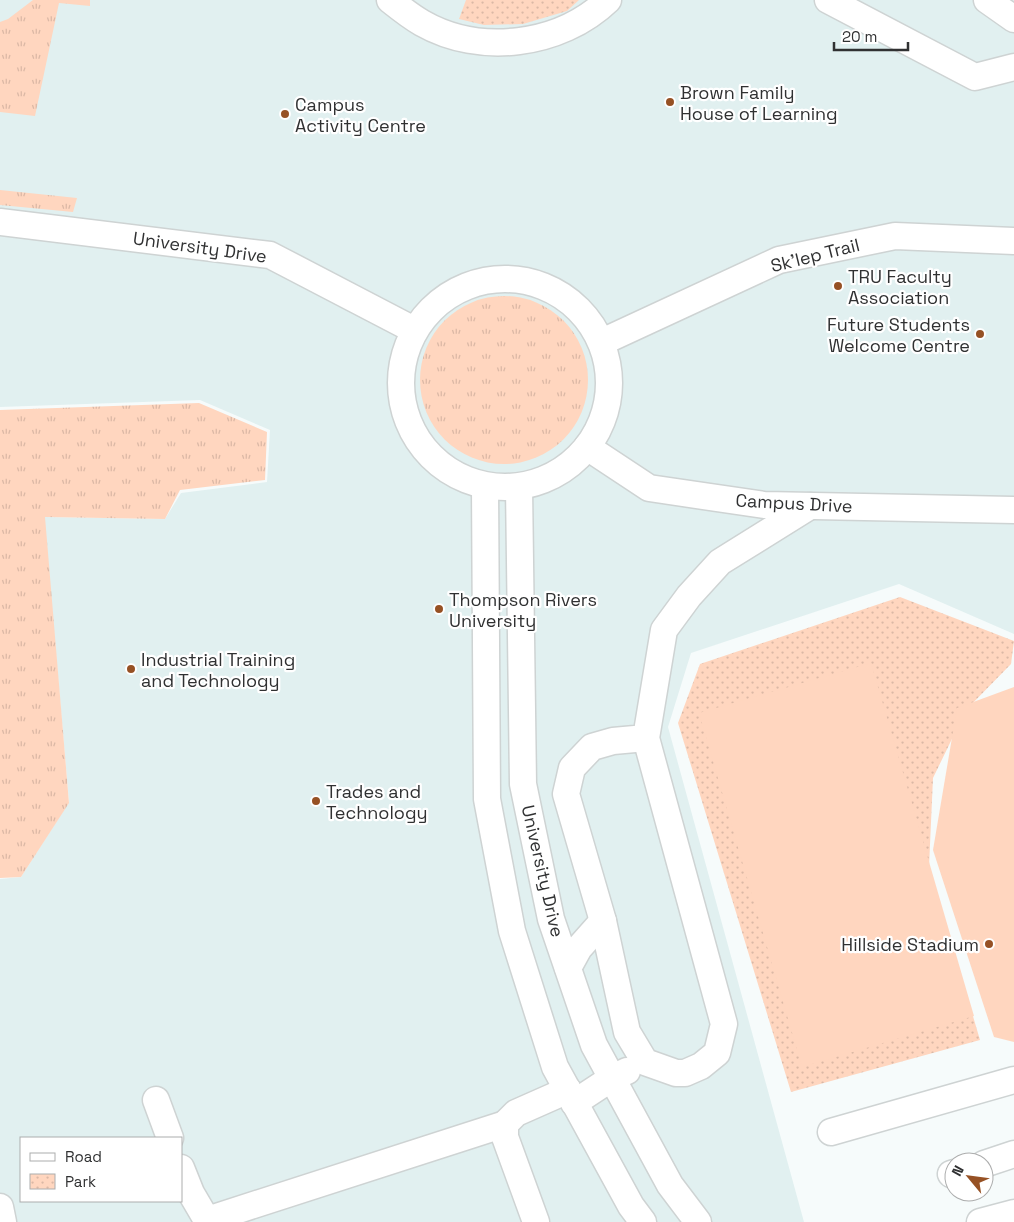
<svg xmlns="http://www.w3.org/2000/svg" width="1014" height="1222" font-family="'Space Grotesk',sans-serif">
	<defs>
		<pattern id="grass-tufts" width="24" height="20" patternUnits="userSpaceOnUse" patternTransform="scale(1.25)"><rect width="24" height="20" fill="#ffd6bf"/><path d="M3 7l-1-3M5 7V3M7 7l1-3M15 17l-1-3M17 17v-4M19 17l1-3" fill="none" stroke="#dbb8a5"/></pattern>
		<pattern id="park-dots" width="8" height="8" patternUnits="userSpaceOnUse" patternTransform="scale(1.25)"><rect width="8" height="8" fill="#ffd6bf"/><path d="M2 2h.1M6 6h.1" fill="none" stroke="#dbb8a5" stroke-width="1.8" stroke-linecap="round"/></pattern>
	</defs>
	<rect width="100%" height="100%" fill="#f6fbfb"/>
	<path fill="#e1f0f0" fill-rule="evenodd" d="M0,0H1014V634L899,584L691,653L668,727L804,1222H0V879L21,877L69,802L44,517L165,519L181,493L267,482L270,430L200,400L0,407ZM21,1138H181V1201H21Z"/>
	<g fill="url(#grass-tufts)">
		<path d="M33,0H90V6L59,3L35,116L0,112V22L8,19Z"/>
		<path d="M0,190L77,198L73,212L0,205Z"/>
		<circle cx="504" cy="380" r="84"/>
		<path d="M199,403L267,432L265,480L180,490L165,519L45,517L69,803L21,877L0,878V410Z"/>
	</g>
	<g fill="url(#park-dots)">
		<path d="M466,0H579L567,11L523,24L484,25L459,19Z"/>
		<path d="M900,597L1014,641L1011,664L966,710L933,778L929,867L980,1040L791,1092L678,723L700,664Z"/>
	</g>
	<g fill="#ffd6bf">
		<path d="M871,663L974,1016L802,1067L699,713Z"/>
		<path d="M1014,687V1042L994,1037L933,850L957,708Z"/>
	</g>
	<g fill="none" stroke-linecap="round" stroke-linejoin="round">
		<defs>
			<g id="minor">
				<path d="M390,0C400,8 410,16 422,23C480,56 560,46 608,0"/>
				<path d="M828,0L975,77L1014,67"/>
				<path d="M987,0L1014,19"/>
				<path d="M0,222L270,255L414,330"/>
				<circle cx="505" cy="383" r="104"/>
				<path d="M602,342L779,260L895,236L1014,241"/>
				<path d="M587,447L649,488L764,505L1014,510"/>
				<path d="M485,486L487,799L512,931L555,1067L631,1206L643,1222"/>
				<path d="M519,487L523,784L551,919L594,1045L670,1185L698,1222"/>
				<path d="M646,738L613,741L592,747L572,768L566,794L603,921L627,1032L645,1062L676,1073H685L701,1066L717,1053L724,1024L646,738L664,630L689,596L720,562L810,506"/>
				<path d="M568,968L579,948L603,921"/>
				<path d="M156,1100L170,1138"/>
				<path d="M574,1103L612,1078L627,1071"/>
				<path d="M831,1132L1014,1080"/>
				<path d="M984,1164L1014,1154"/>
				<path d="M181,1168L191,1193L208,1222"/>
				<path d="M951,1174L954,1173"/>
				<path d="M0,1207L3,1222"/>
				<path d="M207,1220L505,1124"/>
				<path d="M536,1222L505,1137V1124L516,1113L568,1090"/>
				<path d="M980,1222L1014,1213"/>
			</g>
		</defs>
		<use href="#minor" stroke="#ced3d3" stroke-width="29"/>
		<use href="#minor" stroke="#fff" stroke-width="26"/>
	</g>
	<g fill="#965124" stroke="#fff" stroke-width="2">
		<circle cx="670" cy="102" r="5"/>
		<circle cx="285" cy="114" r="5"/>
		<circle cx="838" cy="286" r="5"/>
		<circle cx="980" cy="334" r="5"/>
		<circle cx="439" cy="609" r="5"/>
		<circle cx="131" cy="669" r="5"/>
		<circle cx="316" cy="801" r="5"/>
		<circle cx="989" cy="944" r="5"/>
	</g>
	<g text-anchor="middle" dominant-baseline="central" stroke-width="4.5" stroke-linejoin="round" paint-order="stroke">
		<g font-size="18" fill="#303132" stroke="#fff" text-anchor="start">
			<text x="680" y="92">Brown Family<tspan x="680" dy="21">House of Learning</tspan></text>
			<text x="295" y="104">Campus<tspan x="295" dy="21">Activity Centre</tspan></text>
			<text x="848" y="276">TRU Faculty<tspan x="848" dy="21">Association</tspan></text>
			<text x="970" y="324" text-anchor="end">Future Students<tspan x="970" dy="21">Welcome Centre</tspan></text>
			<text x="449" y="599">Thompson Rivers<tspan x="449" dy="21">University</tspan></text>
			<text x="141" y="659">Industrial Training<tspan x="141" dy="21">and Technology</tspan></text>
			<text x="326" y="791">Trades and<tspan x="326" dy="21">Technology</tspan></text>
			<text x="979" y="944" text-anchor="end">Hillside Stadium</text>
		</g>
		<g font-size="18" fill="#303132" stroke="#fff">
			<text transform="translate(200 247) rotate(8)">University Drive</text>
			<text transform="translate(815 255) rotate(-14)">Sk'lep Trail</text>
			<text transform="translate(794 503) rotate(3)">Campus Drive</text>
			<text transform="translate(543 871) rotate(77)">University Drive</text>
		</g>
	</g>
	<rect x="20" y="1137" width="162" height="65" fill="#ffffff" stroke="#acadad"/>
	<rect x="30" y="1153" width="25" height="8" fill="#ffffff" stroke="#acadad"/>
	<text x="65" y="1162" font-size="15" fill="#303132">Road</text>
	<rect x="30" y="1174" width="25" height="15" fill="url(#park-dots)" stroke="#acadad"/>
	<text x="65" y="1187" font-size="15" fill="#303132">Park</text>
	<g transform="translate(969 1177) rotate(299)"><circle r="24" fill="#ffffff" stroke="#acadad"/>
	<path d="M0-4L9 19L0 12L-9 19Z" fill="#965124"/>
	<text y="-8" font-size="14" font-weight="bold" text-anchor="middle" fill="#303132">N</text>
	</g>
	<path d="M834 42v8h74v-8" fill="none" stroke="#303132" stroke-width="2.5"/>
	<text x="842" y="42" font-size="15" fill="#303132" stroke="#ffffff" stroke-width="4" paint-order="stroke">20 m</text>
</svg>
